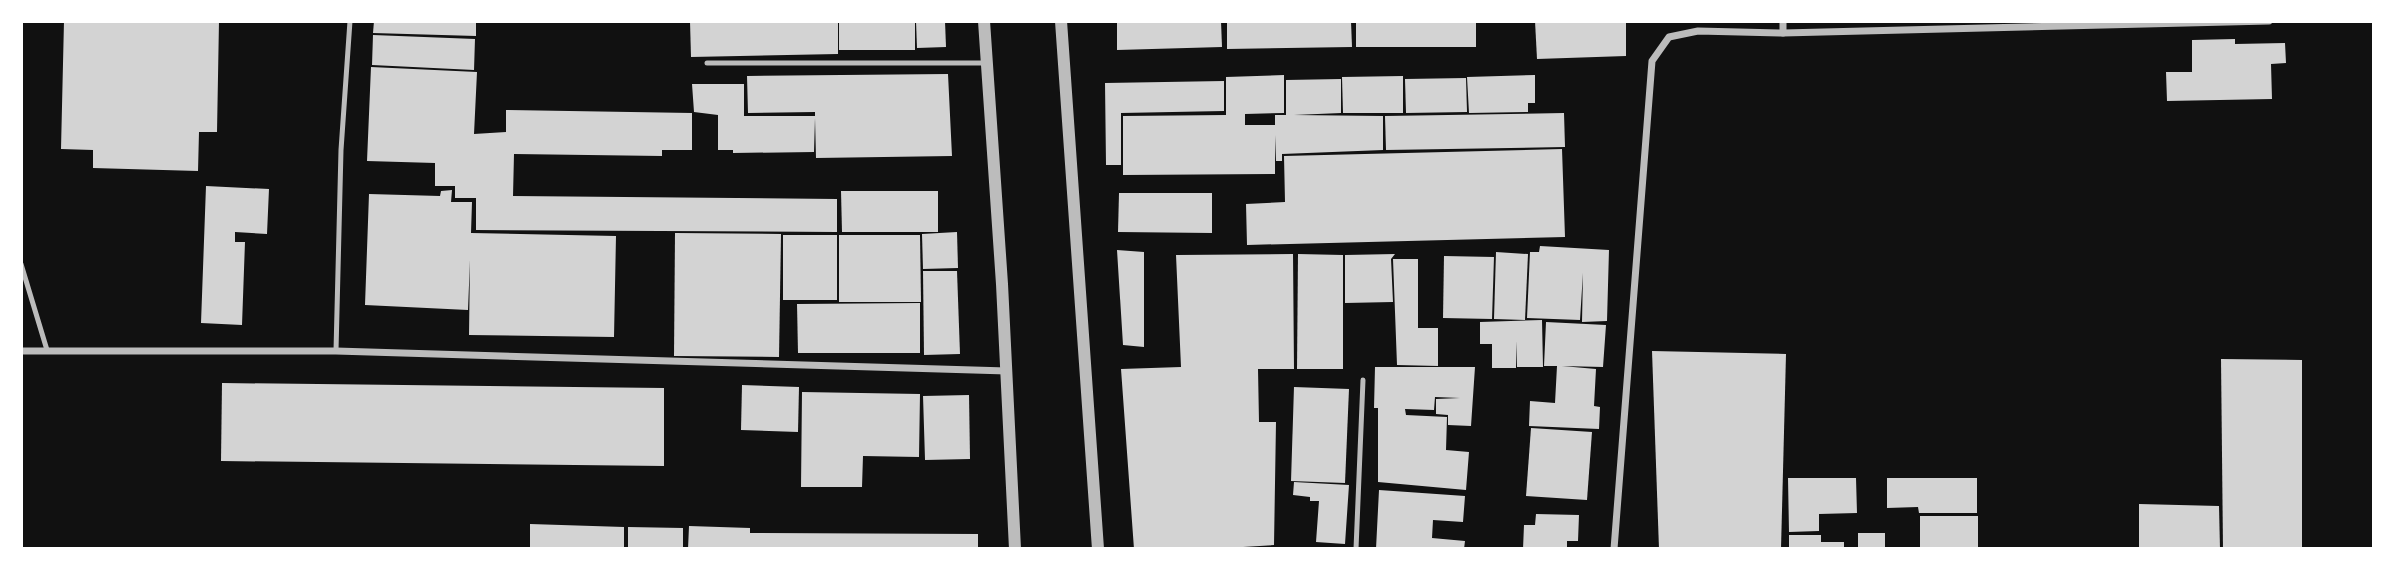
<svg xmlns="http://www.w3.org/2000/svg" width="2395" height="570" font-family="Poppins,sans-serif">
	<rect width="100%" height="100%" fill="#111"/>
	<g fill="#d3d3d3">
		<path d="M64,21H219L217,132H199L198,171L93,168V150L61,149Z"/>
		<path d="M374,21H476V36L373,33Z"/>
		<path d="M690,21H838V54L691,57Z"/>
		<rect x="839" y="21" width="76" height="29"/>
		<path d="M916,21H945L946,47L917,48Z"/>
		<path d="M1117,21H1221L1222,47L1117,50Z"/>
		<path d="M1227,21H1351L1352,47L1227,49Z"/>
		<rect x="1356" y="21" width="120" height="26"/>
		<path d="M1535,21H1626V56L1537,59Z"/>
		<path d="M373,35L475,39L474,70L372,65Z"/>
		<path d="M2235,39V44L2285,43L2286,63L2271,64L2272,99L2167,101L2166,72H2192V40Z"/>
		<path d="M371,67L477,72L474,134L506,132V110L692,113V150H662V156L514,154L513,196L837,199V232L476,230V198H455V186H435V163L367,161Z"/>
		<path d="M948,74L952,156L816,158L815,118L814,152L733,153V150H718V115L694,112L692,84H744V116H815V112L748,113L747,76Z"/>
		<path d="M1284,75V113L1245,114V125H1275V115H1286V80L1341,79V113L1294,115L1383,116V150L1282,154V161H1276L1275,135V174L1123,175V116L1226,115V77Z"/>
		<path d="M1535,75V103H1528V112L1469,113L1467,77Z"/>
		<path d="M1403,76V113H1343L1342,77Z"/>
		<path d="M1466,78L1467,112L1406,113L1405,79Z"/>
		<path d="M1224,81V111L1121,113V165H1106L1105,83Z"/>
		<path d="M1564,113L1565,147L1386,150L1385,116Z"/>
		<path d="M1562,149L1565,237L1247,245L1246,204L1285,202L1284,156Z"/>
		<path d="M206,186L269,189L267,234L235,232V242H245L242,325L201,323Z"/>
		<path d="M452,190L451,202H472L471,233L616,236L614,337L469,335L470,260L468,310L365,305L369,194L440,196L441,191Z"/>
		<path d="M841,191H938V232H842Z"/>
		<path d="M1119,193H1212V233L1118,232Z"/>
		<path d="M957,232L958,268L923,269L922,234Z"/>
		<path d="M675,233L781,234L779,357L674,356Z"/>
		<rect x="783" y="235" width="54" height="65"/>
		<path d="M839,235H920L921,302H839Z"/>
		<path d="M1540,246L1609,250L1607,321L1582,322L1583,273L1580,320L1527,318L1530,252H1539Z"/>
		<path d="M1117,250L1144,252V347L1123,345Z"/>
		<path d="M1496,252L1528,254L1525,320L1494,319Z"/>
		<path d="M1293,254L1294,369H1258L1259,422H1276L1274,545L1210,549H1134L1121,369L1181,367L1176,255Z"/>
		<path d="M1298,254L1343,255V369H1297Z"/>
		<path d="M1395,254L1391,259L1393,302L1345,303V255Z"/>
		<path d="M1444,256L1494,257L1492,319L1443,318Z"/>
		<path d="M1393,259H1418V328H1438V366L1397,365Z"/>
		<path d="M923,271H957L960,354L924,355Z"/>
		<path d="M920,303V353H798L797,304Z"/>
		<path d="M1542,320L1543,367H1517L1516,341V368H1492V344H1480V322Z"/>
		<path d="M1546,322L1606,325L1603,367L1562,366L1596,369L1594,406L1600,407L1599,429L1529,426L1530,401L1555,403L1557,366H1544Z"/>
		<path d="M1652,351L1786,354L1781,549H1659Z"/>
		<path d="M2221,359L2302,360V549H2223Z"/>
		<path d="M1375,367H1475L1471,426L1448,425V415L1436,414V399L1460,398L1435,397L1434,410L1405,409L1406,415L1447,417L1446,450L1469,452L1466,490L1378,482V408H1374Z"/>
		<path d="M222,383L664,388V466L221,461Z"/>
		<path d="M742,385L799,387L798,432L741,430Z"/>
		<path d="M1294,387L1349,389L1345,483L1291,481Z"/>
		<path d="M802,392L920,394L919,457L863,456L862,487H801Z"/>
		<path d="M969,395L970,459L925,460L923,396Z"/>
		<path d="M1531,428L1592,432L1587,500L1526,496Z"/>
		<path d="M1788,478H1856L1857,513L1819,514V531L1789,532Z"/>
		<path d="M1887,478H1977V513H1919L1918,507L1887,508Z"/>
		<path d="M1294,482L1349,485L1345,544L1316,542L1319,501H1310V497L1293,495Z"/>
		<path d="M1379,490L1465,496L1463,522L1433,520L1432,538L1465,541L1464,549H1376Z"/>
		<path d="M2139,504L2219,506L2220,549H2139Z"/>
		<path d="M1536,514L1579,515L1578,541H1567V549H1523L1524,525H1535Z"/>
		<rect x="1920" y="516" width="58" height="33"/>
		<path d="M530,524L624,527V549H530Z"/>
		<path d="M689,526L750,528V533L978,534V549H688Z"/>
		<path d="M628,527L683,528V549H628Z"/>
		<rect x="1858" y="533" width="27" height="16"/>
		<path d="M1789,535H1821V542H1844V549H1789Z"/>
	</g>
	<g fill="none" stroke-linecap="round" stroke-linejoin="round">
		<g stroke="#bcbcbc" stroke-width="5">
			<path d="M707,63H987"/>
			<path d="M21,264L47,350"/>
			<path d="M336,351L341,150L350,21"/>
			<path d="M1356,549L1363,380"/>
		</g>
		<g stroke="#bcbcbc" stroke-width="7">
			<path d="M1783,21V33"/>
			<path d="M21,351H336L1007,371"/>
			<path d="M1614,549L1652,61L1669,37L1698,31L1783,33L2269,21"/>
		</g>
		<g stroke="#bcbcbc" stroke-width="12">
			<path d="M984,21L1002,284L1015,549"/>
			<path d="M1061,21L1098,549"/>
		</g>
	</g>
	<rect width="2395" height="570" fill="none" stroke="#ffffff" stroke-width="46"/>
</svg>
